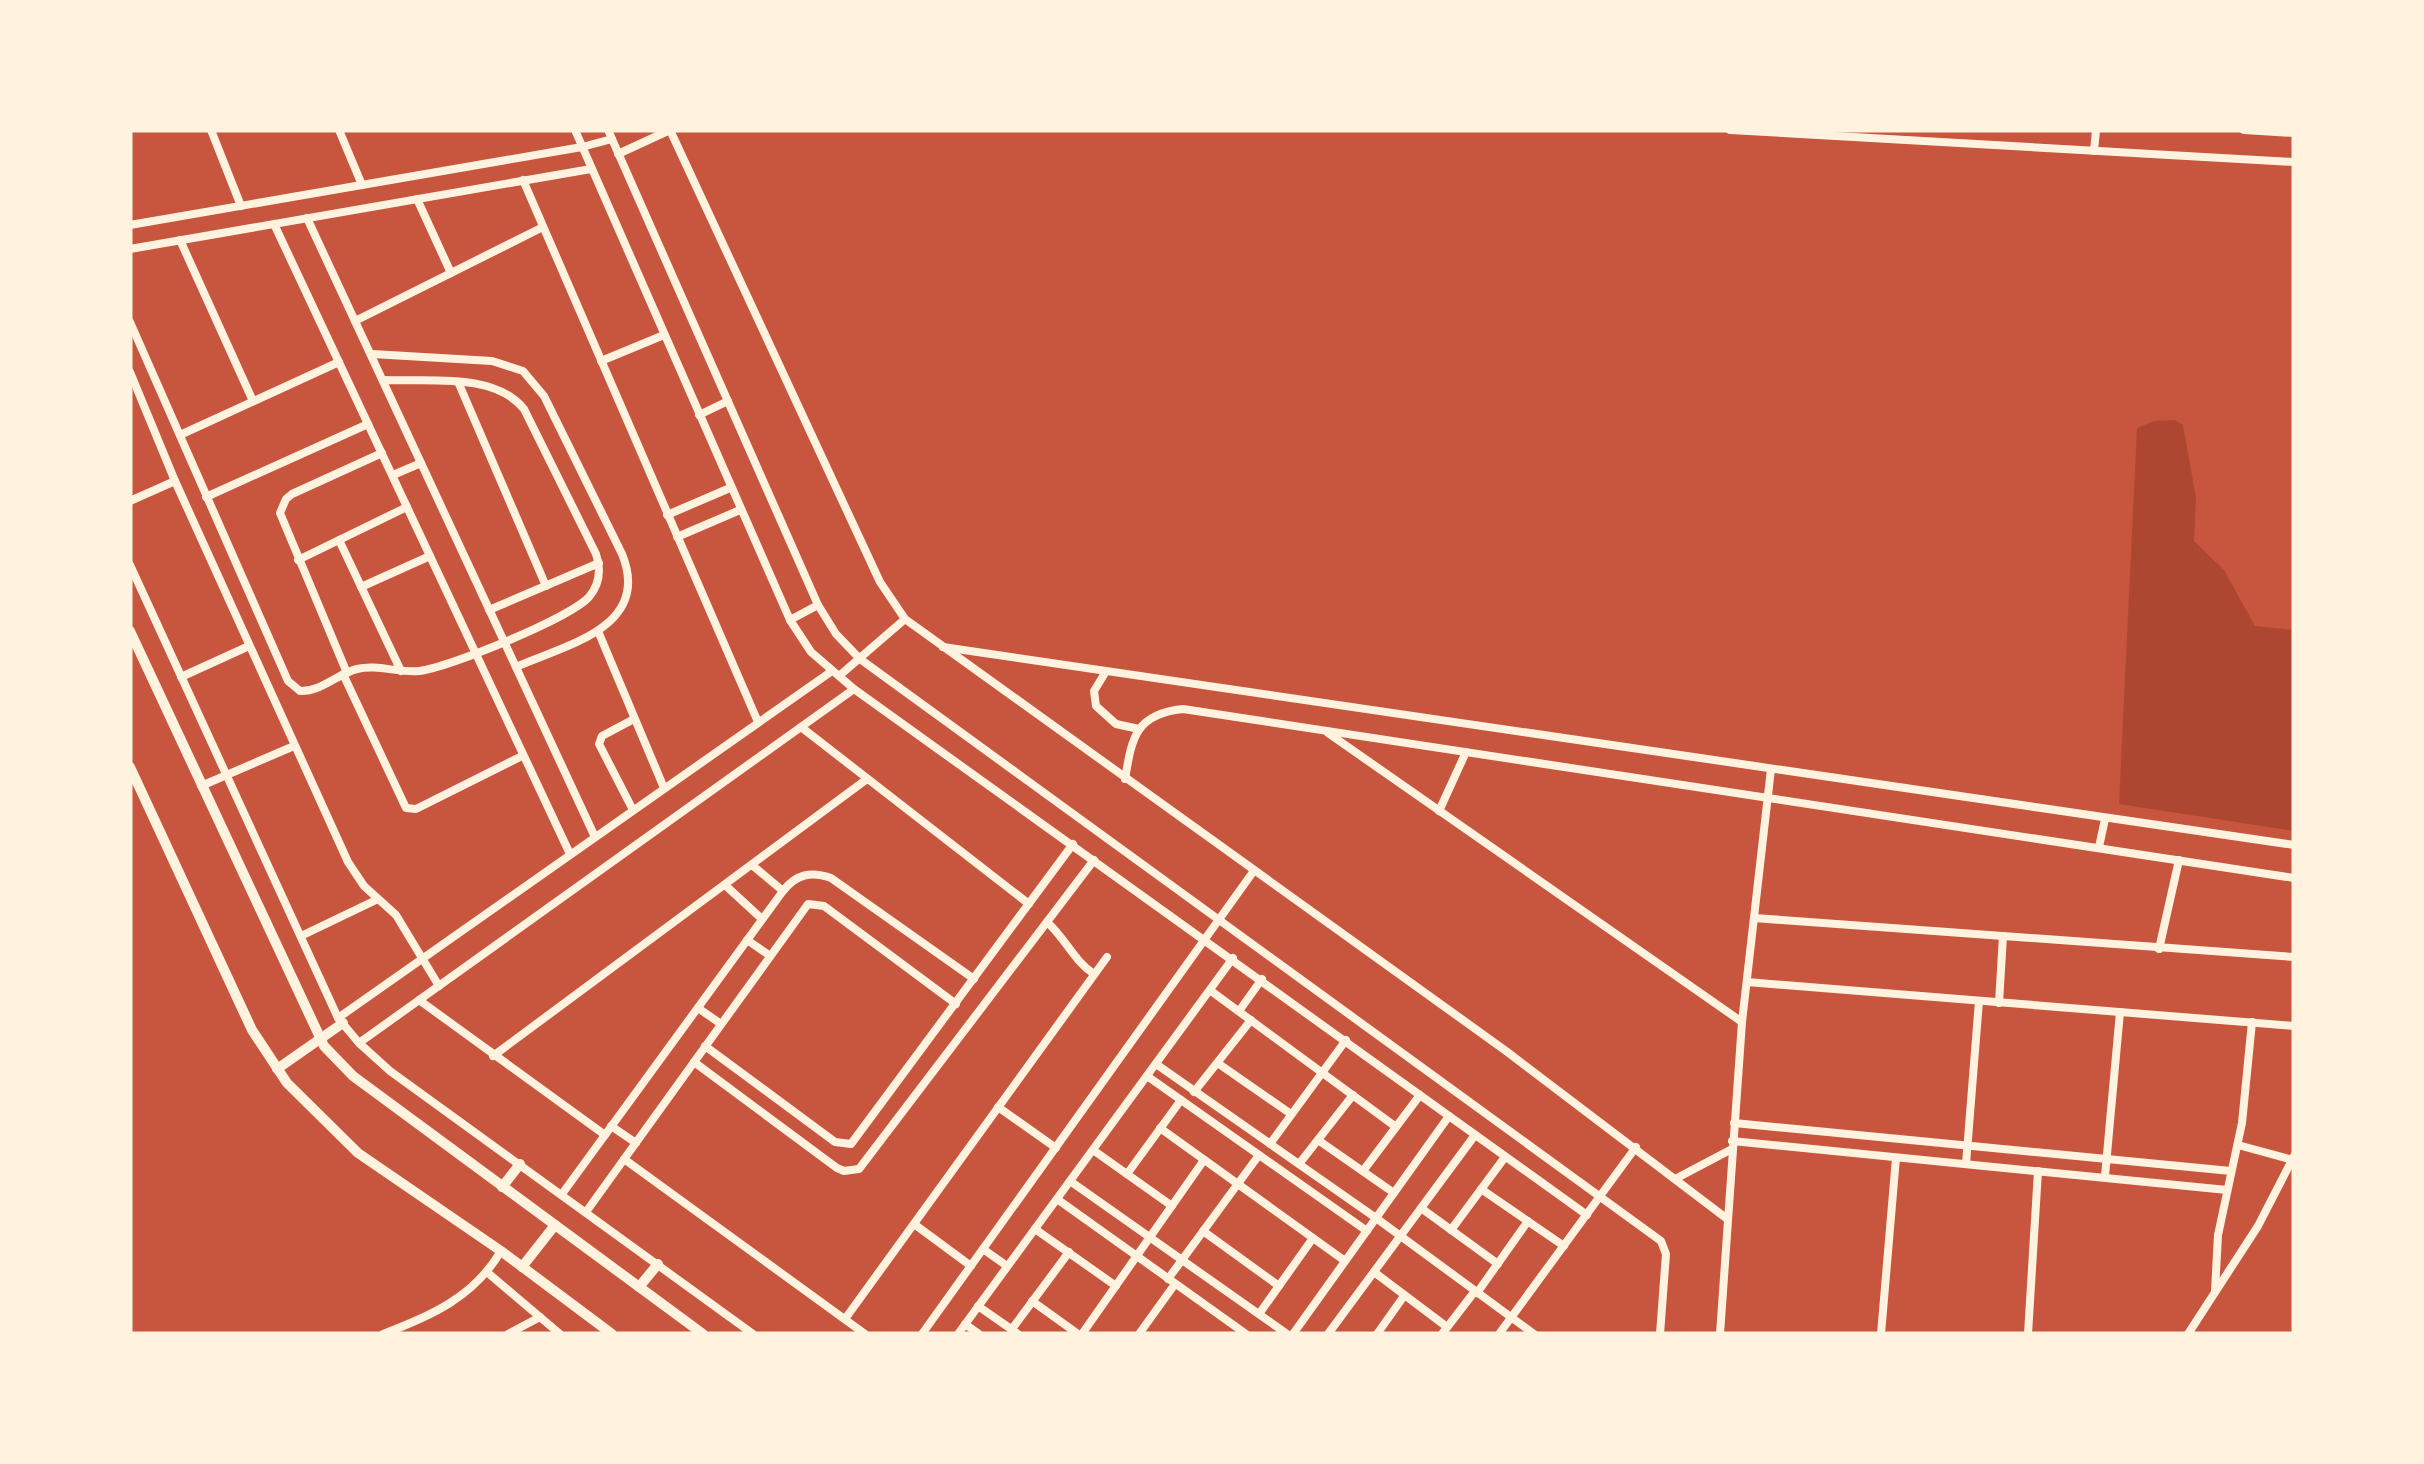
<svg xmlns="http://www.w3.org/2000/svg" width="2424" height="1464" font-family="Overpass,sans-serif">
	<rect width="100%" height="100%" fill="#c8553d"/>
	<path fill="#ae4732" d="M2175,420L2183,425L2196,498L2194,541L2224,570L2255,626L2294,630V831L2119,804L2137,428L2154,421Z"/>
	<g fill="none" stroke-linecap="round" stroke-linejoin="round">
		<g stroke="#fff3e0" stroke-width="8">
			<path d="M211,130L241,206"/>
			<path d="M339,130L362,185"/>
			<path d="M575,130L790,620L811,652L854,689L1587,1215"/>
			<path d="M608,130L818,605L836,634L860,659L1661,1241L1666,1254L1660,1334"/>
			<path d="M670,130L880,582L905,619L1506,1051L1726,1218"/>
			<path d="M1730,130L2294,162"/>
			<path d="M2244,130L2294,133"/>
			<path d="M2094,151L2096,130"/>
			<path d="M618,154L670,130"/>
			<path d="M523,180L758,722"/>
			<path d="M417,199L451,273"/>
			<path d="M307,218L595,837"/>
			<path d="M274,224L570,854"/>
			<path d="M130,225L582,147L612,139"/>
			<path d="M180,240L253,401"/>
			<path d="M130,249L591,169"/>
			<path d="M355,321L543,227"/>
			<path d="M130,322L288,681L300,691C321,692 337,674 357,669C377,664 398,673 419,671C448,668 570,618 589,597C600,584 601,569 596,554L524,409C494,372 428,382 384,380"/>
			<path d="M372,354L492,361L523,371L544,396L622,554C652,627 566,645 516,667"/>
			<path d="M601,361L664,335"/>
			<path d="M130,372L175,481L348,862L364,886L396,915L439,986"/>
			<path d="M459,384L546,586"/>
			<path d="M699,415L728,401"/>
			<path d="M180,435L339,362"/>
			<path d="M393,475L421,463"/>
			<path d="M206,497L368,424"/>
			<path d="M130,501L175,481"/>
			<path d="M667,515L730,488"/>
			<path d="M677,537L740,510"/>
			<path d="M339,540L401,671"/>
			<path d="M298,560L407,507"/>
			<path d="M130,565L338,1018L359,1043L390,1071L753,1334"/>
			<path d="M361,587L430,556"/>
			<path d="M489,610L599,563"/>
			<path d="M790,620L818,605"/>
			<path d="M598,631L664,788"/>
			<path d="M943,647L2294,845"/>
			<path d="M347,673L280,513L286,499L292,494L382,453"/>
			<path d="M1105,673L1094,691L1096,706L1116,724L1139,729"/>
			<path d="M343,674L406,808L416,809L522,756"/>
			<path d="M839,676L905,619"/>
			<path d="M181,677L249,646"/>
			<path d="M801,727L1029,904"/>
			<path d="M1328,733L1742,1022"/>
			<path d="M1125,779C1132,738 1135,714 1183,709L2294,878"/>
			<path d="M201,786L294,746"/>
			<path d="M633,810L599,744L602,736L634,719"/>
			<path d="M1439,811L1466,752"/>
			<path d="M2099,847L2105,819"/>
			<path d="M752,865L783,891"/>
			<path d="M725,885L762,919"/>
			<path d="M1754,918L2294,957"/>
			<path d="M1047,922C1066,939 1073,960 1094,974"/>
			<path d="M301,936L376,900"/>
			<path d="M747,940L769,955"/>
			<path d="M2159,949L2179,860"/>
			<path d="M1747,982L2294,1026"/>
			<path d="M1211,991L1396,1127"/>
			<path d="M419,1000L605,1135"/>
			<path d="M1999,1003L2003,936"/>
			<path d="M698,1008L721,1024"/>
			<path d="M1239,1011L1262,979"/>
			<path d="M338,1018L832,671"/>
			<path d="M359,1043L854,689"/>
			<path d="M705,1046L835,1142L851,1144L1073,844"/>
			<path d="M493,1056L867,779"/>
			<path d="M694,1062L837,1168L844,1171L859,1169L1094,860"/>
			<path d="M1156,1064L1376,1218L1534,1334"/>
			<path d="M1219,1064L1291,1114"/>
			<path d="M1147,1076L1367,1231"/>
			<path d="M1194,1092L1251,1020"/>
			<path d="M998,1107L1056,1148"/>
			<path d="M1734,1123L2231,1171"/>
			<path d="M611,1126L636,1143"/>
			<path d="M1160,1128L1345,1261"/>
			<path d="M1318,1140L1394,1193"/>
			<path d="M1732,1141L2227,1190"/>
			<path d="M1270,1144L1346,1040"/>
			<path d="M2238,1145L2293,1160"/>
			<path d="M1093,1150L1172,1206"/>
			<path d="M624,1159L865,1334"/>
			<path d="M1299,1164L1353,1095"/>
			<path d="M1966,1164L1979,1001"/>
			<path d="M1363,1171L1420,1095"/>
			<path d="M1127,1174L1181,1100"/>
			<path d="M2105,1176L2120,1012"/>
			<path d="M1677,1178L1732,1149"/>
			<path d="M1070,1181L1287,1334"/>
			<path d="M1481,1189L1564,1246"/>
			<path d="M562,1194L783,891C796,874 811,871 831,878L974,979"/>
			<path d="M1057,1199L1246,1334"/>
			<path d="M1421,1208L1498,1264"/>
			<path d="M586,1212L808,904L824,906L956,1004"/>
			<path d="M914,1224L971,1266"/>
			<path d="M1035,1229L1116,1286"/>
			<path d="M1451,1230L1505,1157"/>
			<path d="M1203,1231L1279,1286"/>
			<path d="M983,1249L1007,1266"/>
			<path d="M1374,1272L1447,1327"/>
			<path d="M488,1273L560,1334"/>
			<path d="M1168,1279L1259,1155"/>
			<path d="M2215,1291L2218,1235L2242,1123L2252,1022"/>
			<path d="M1477,1293L1528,1221"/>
			<path d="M1032,1301L1078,1334"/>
			<path d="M978,1306L1018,1334"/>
			<path d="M1259,1314L1313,1238"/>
			<path d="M845,1319L1107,957"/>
			<path d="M965,1324L979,1334"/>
			<path d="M1012,1329L1069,1252"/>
			<path d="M383,1334C431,1316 474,1297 501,1251"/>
			<path d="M508,1334L540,1317"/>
			<path d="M922,1334L1253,872"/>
			<path d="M958,1334L1233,958"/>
			<path d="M1082,1334L1204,1160"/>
			<path d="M1139,1334L1175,1284"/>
			<path d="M1293,1334L1449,1116"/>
			<path d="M1328,1334L1475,1135"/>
			<path d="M1377,1334L1404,1296"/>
			<path d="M1442,1334L1475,1291"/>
			<path d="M1499,1334L1636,1147"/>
			<path d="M1720,1334L1742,1022L1771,769"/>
			<path d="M1881,1334L1896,1158"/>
			<path d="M2028,1334L2038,1171"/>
			<path d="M2188,1334L2258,1226L2294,1156"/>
		</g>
		<g stroke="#fff3e0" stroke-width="10">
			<path d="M130,631L324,1046L353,1076L703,1334"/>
			<path d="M130,767L252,1030L287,1083L358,1153L501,1251L612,1334"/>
			<path d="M277,1069L343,1023"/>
			<path d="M502,1187L520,1164"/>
			<path d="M522,1267L555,1225"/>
			<path d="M639,1287L658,1264"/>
		</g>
	</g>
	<rect width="2424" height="1464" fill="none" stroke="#fff3e0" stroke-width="265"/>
</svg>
